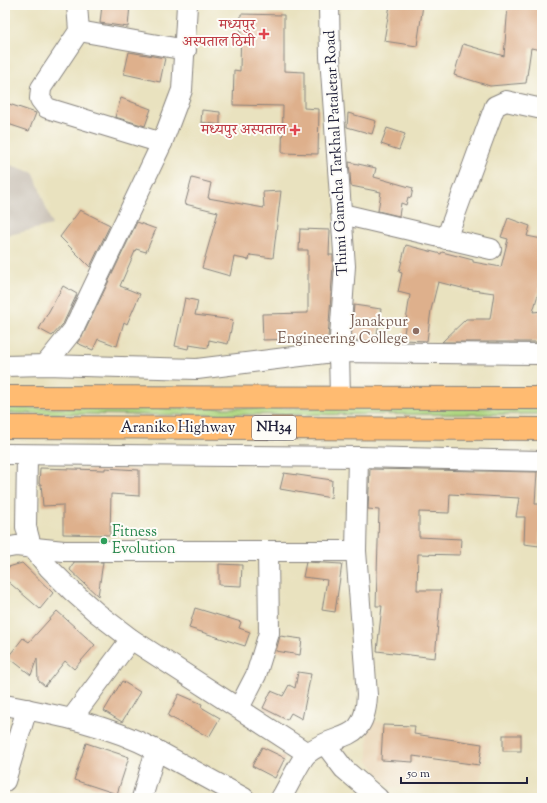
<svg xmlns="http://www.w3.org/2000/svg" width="547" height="803" font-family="'Sorts Mill Goudy','Noto Serif Devanagari',serif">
	<rect width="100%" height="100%" fill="#fdfcf7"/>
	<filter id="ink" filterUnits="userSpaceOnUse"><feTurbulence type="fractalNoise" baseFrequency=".025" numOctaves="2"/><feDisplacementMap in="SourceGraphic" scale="8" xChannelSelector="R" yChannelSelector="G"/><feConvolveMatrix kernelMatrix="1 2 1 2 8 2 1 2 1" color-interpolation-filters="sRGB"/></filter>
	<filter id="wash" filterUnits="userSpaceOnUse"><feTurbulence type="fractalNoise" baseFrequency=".012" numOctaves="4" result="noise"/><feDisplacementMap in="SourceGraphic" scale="16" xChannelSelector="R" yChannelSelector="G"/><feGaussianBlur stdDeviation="0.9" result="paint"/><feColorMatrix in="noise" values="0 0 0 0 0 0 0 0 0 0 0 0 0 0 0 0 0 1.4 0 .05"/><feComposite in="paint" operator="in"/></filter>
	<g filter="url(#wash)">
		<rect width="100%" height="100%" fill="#e9e2bf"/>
		<path fill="#ebd8ba" d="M368,720L490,742L480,780L424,789L389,787L368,761Z"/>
		<path fill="#cbc3b8" d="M5,163L34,173L52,225L5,236Z"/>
		<path fill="#afd680" stroke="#687c5e" d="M5,408H498L542,409V414L144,415L5,413Z"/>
		<g id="blocks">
			<g fill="#deb08c">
				<path d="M102,5H130L128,27L100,23Z"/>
				<path d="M390,5H423L417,46L384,41Z"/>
				<path d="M508,5L542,7L541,50L531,48L526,83L490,86L454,75L463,44L504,56Z"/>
				<path d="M241,14L284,15V71L304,72V108L319,109L318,154L282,153L283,106L233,105L234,70L240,71Z"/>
				<path d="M129,52L165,58L160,82L124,74Z"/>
				<path d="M121,98L151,109L145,126L115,117Z"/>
				<path d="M9,104L36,113L29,131L5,123V115Z"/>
				<path d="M202,110L220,112V125L201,122Z"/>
				<path d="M348,113L376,121L372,134L347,127Z"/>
				<path d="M387,128L405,134L399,150L381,144Z"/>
				<path d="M349,162L376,168L374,177L413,188L411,198L408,197L406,205L401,203L399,216L378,211L381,192L351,186Z"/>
				<path d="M192,178L211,183L208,198L264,208L263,192L281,191L273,258L250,255L249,260L234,257L230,276L202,268L218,212L185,204Z"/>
				<path d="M80,210L110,225L90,267L60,237Z"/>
				<path d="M508,218L530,226L527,236L542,239V280L533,312L542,311V342H442L466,319H490L494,293L466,289L438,282L431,310L427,341L403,340L410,295L398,292L402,273L399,272L406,245L441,254L442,252L473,260V262L501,267L508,239L501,237Z"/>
				<path d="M137,222L156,229L146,252L136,249L120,286L140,294L127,324L124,322L117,346L98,339L93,350L77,343L83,335Z"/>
				<path d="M300,229L330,230L329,255H333V266L328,338L263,340L262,314L308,313V250H299Z"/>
				<path d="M63,286L77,294L63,324L52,336L39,329Z"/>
				<path d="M185,298L198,301L195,315L233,320L228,344L209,340L208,348L189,345L188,349L175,346Z"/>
				<path d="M354,305L381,309L376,341L351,340Z"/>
				<path d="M40,468L105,470V468L139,470V496L111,494L110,535L63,534V505L43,506L41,484H39Z"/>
				<path d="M370,469L537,472L535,504H542L539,546L524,544L525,517H516L519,498L450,494L449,513L419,512V537L461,539L460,555L418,554L417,590H441L435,658L377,651L382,606H376L379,510L368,509Z"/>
				<path d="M284,473L332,480L331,498L280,489Z"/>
				<path d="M74,562H103L98,596L70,570Z"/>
				<path d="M306,562L342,564L335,612L322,610L327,580L303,577Z"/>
				<path d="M22,563L53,593L40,609L5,579V568Z"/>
				<path d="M219,564L242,565L241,586L219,585Z"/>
				<path d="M195,608L241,622L239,628L250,632L245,646L189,628Z"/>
				<path d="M57,611L95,645L74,669L65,661L45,686L38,680L37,658L31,675L8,657L23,638L29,642Z"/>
				<path d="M280,636L302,639L300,655L276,651Z"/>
				<path d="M298,672L311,674L302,719L291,713L287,720L263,708L271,691L283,696L289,685L295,688Z"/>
				<path d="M122,681L140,692L122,722L104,711Z"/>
				<path d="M179,694L202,704L201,707L220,718L209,737L168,716Z"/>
				<path d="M383,725L415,726L414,734L482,744L479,765L413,756V762L381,760Z"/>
				<rect x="503" y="735" width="18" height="16"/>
				<path d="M86,743L129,757L117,794L74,780Z"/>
				<path d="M262,747L285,758L275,778L252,766Z"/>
			</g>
		</g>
	</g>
	<g filter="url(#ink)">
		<use href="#blocks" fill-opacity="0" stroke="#86827d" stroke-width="1"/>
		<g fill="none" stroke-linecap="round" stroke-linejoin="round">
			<defs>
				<g id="minor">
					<path d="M77,5L79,31L41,88L40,99L47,108L162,143"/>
					<path d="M329,5L330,57L345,266L339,352L340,397"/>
					<path d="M79,31L186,50"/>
					<path d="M342,214L491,249"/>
					<path d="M446,239L495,106L506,101L542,109"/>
					<path d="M45,365L73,330L162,143L182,90L187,5"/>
					<path d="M5,366L45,365L197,369L333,352L542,354"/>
					<path d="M5,454L358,457L542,461"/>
					<path d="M27,455L26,527L31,546L49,568L72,591L97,613L131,639L307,753"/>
					<path d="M5,548L16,546L64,551H356"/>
					<path d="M5,705C57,715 109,725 156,750L142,798"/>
					<path d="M239,708L256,675L269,633L268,551"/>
					<path d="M72,718L131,639"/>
					<path d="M325,744L344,769L378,798"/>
					<path d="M156,750L244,798"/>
					<path d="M5,781L27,709"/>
					<path d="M281,798C287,789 301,758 308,753C338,730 365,746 367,695L356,551L358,457"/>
				</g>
				<g id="highway">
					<path d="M5,397L542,398"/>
					<path d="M5,427L542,429"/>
				</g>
			</defs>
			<use href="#minor" stroke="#86827d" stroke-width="22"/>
			<use href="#highway" stroke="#86827d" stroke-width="24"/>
			<use href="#minor" stroke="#fff" stroke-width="20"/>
			<use href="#highway" stroke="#ffbb71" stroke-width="22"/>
		</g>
	</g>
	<g fill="#e0444e" stroke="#fdfcf7" stroke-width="1.5">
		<path d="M262 28h4v4h4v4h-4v4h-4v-4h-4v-4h4z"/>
		<path d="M293 124h4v4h4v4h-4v4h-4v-4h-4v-4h4z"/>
	</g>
	<circle fill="#8d6e63" stroke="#fdfcf7" stroke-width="1.5" cx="416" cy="331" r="4"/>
	<circle fill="#2e9e5b" stroke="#fdfcf7" stroke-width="1.5" cx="104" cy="541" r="4"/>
	<g text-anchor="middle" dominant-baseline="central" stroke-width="4" stroke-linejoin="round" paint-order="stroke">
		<rect fill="#fdfcf7" stroke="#646373" stroke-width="1" x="252" y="416" width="44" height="24" rx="3"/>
		<g font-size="14" font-weight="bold" fill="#22223b">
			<text x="274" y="428">NH34</text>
		</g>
		<g font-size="15" fill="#be3a42" stroke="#fdfcf7" text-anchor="end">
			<text x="255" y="25">मध्यपुर<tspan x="255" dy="17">अस्पताल ठिमी</tspan></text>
			<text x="286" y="130">मध्यपुर अस्पताल</text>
		</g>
		<g font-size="15" fill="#22223b" stroke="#fdfcf7">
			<text transform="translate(337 153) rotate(-93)">Thimi Gamcha Tarkhal Pataletar Road</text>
			<text x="178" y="428">Araniko Highway</text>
		</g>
		<g font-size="15" fill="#785e54" stroke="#fdfcf7" text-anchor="end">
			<text x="408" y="322">Janakpur<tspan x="408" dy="17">Engineering College</tspan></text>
		</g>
		<g font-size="15" fill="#27864d" stroke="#fdfcf7" text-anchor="start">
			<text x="112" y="532">Fitness<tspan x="112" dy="17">Evolution</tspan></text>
		</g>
	</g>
	<rect width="547" height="803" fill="none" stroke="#fdfcf7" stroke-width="20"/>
	<path d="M401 777v6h126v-6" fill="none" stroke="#22223b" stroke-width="2"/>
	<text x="407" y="777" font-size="12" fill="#22223b" stroke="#fdfcf7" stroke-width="3" paint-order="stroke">50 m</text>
</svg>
